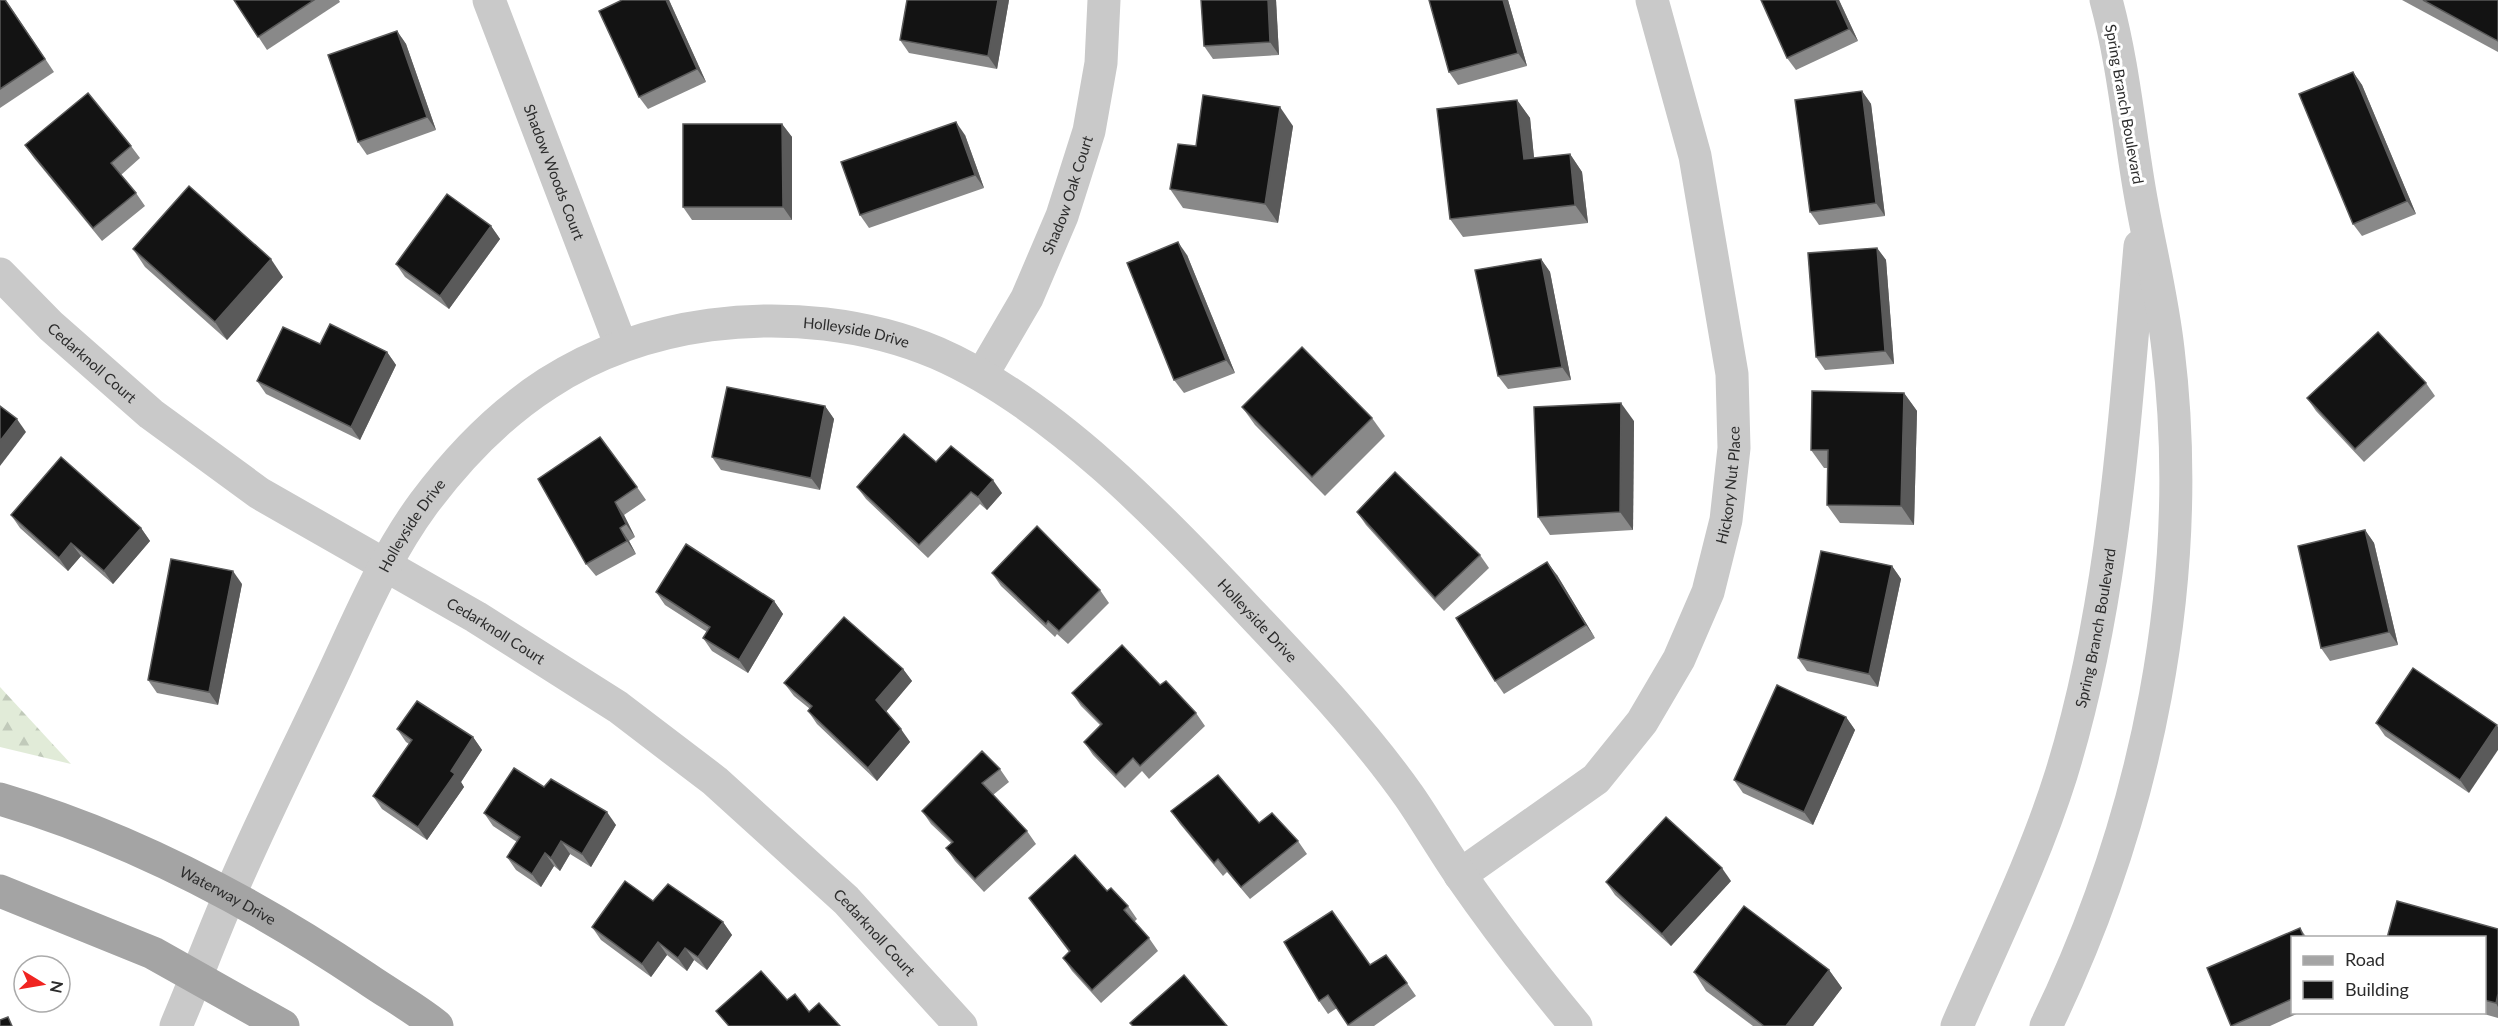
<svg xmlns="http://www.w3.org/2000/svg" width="2498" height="1026" font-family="Lato,sans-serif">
	<defs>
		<pattern id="forest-firs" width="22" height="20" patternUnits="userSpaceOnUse" patternTransform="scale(1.5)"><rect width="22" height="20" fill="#e1ebd8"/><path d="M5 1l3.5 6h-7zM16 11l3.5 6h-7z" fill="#c1caba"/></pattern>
	</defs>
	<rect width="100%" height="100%" fill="#fff"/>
	<path fill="url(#forest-firs)" d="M0,687L71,764L0,747Z"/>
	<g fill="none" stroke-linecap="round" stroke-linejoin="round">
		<g stroke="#c9c9c9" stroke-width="33">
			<path id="s1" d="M489,0L621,346"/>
			<path id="s2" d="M0,274L51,326L151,414L259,493L476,617L618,707L715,781L846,900L961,1026"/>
			<path id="s3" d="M982,375L1027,298L1062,216L1089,131L1101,63L1104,0"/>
			<path id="s4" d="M1460,875L1596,779L1642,722L1679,659L1708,592L1726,520L1734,448L1732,374L1695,156L1652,0"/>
			<path id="s5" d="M176,1026C194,984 210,941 228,899C258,828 293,759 326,689C356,626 382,560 424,503C498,404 585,342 710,325C785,315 866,323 937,353C1052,403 1165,521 1251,613C1306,671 1363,731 1409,796C1427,822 1443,850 1461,876C1497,928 1535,977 1576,1026"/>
			<path id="s6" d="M1957,1026C1993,943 2034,861 2061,775C2114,604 2124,424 2140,246"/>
			<path d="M2046,1026C2147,818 2196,579 2168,349C2162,296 2149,245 2140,193C2129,129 2123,62 2106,0"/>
		</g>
		<g stroke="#a4a4a4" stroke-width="33">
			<path id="s7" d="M0,799C130,837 253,902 366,978C389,994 415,1008 437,1026"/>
			<path d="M0,891L153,953L283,1026"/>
		</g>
	</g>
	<g fill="#898989">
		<path d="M0,0H6L54,72L0,108Z"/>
		<path d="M234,0H339L340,2L267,50Z"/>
		<path d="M622,0H669L706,82L648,109L639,97Z"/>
		<path d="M1009,0L997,69L909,53L900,40Z"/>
		<path d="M1201,0H1276L1279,55L1213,59L1204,46Z"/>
		<path d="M1508,0L1527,66L1458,85L1449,72Z"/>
		<path d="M1839,0L1858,41L1796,70L1787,58Z"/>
		<path d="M2402,0H2498V52Z"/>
		<path d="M397,31L406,44L436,130L367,155L358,142Z"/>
		<path d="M2353,72L2362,85L2416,214L2362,236L2353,224Z"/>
		<path d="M1862,91L1871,104L1885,216L1819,225L1810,212Z"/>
		<path d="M1517,100L1530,118L1534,158L1570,154L1582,172L1588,223L1463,237L1450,219Z"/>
		<path d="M782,124L792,137V220H692L683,207Z"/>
		<path d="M1293,126L1278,223L1183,208L1170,189L1196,146Z"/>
		<path d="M965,135L984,188L869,228L860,215Z"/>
		<path d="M25,145L131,146L140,158L121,175L136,193L145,206L102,241L34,158Z"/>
		<path d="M491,226L500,239L449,309L405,277L396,264Z"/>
		<path d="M1877,248L1886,260L1894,364L1825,370L1816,357Z"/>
		<path d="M133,249L283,277L227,340L145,267Z"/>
		<path d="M1187,255L1235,373L1184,393L1174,380Z"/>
		<path d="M1541,259L1550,272L1571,380L1508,389L1498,376Z"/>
		<path d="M320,344L387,352L396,365L360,440L266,394L257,381Z"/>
		<path d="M2426,383L2435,396L2364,462L2316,411L2307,398Z"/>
		<path d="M1904,393L1917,411L1914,525L1840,523L1827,505L1828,468H1824L1811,450Z"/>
		<path d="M825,406L834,419L820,490L721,470L712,457Z"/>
		<path d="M1242,407L1372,418L1385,436L1325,496L1255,425Z"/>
		<path d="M1634,421L1633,530L1550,535L1538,517Z"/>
		<path d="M936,462L1002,493L987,510L980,504L928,558L866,499L857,487Z"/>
		<path d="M538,479L637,487L646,500L624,515L635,537L629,541L636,554L596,576L586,564Z"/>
		<path d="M1357,512L1480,555L1489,568L1444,611L1366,525Z"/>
		<path d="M11,515L141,528L150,541L113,584L81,556L68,571L20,528Z"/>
		<path d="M2365,530L2374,543L2398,645L2330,661L2321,648Z"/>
		<path d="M1892,566L1901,579L1878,687L1807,671L1798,658Z"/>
		<path d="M992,573L1100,590L1109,603L1068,644L1057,634L1055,637L1001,586Z"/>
		<path d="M1557,575L1595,638L1504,694L1495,681Z"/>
		<path d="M242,584L218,705L157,693L148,680Z"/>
		<path d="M656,592L774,601L783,614L748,673L712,651L703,638L707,632L665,605Z"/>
		<path d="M2413,668L2469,793L2385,736L2376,723Z"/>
		<path d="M903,669L912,681L886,711L910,742L877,781L817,724L808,711L810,709L794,696L784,683Z"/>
		<path d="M1160,685L1196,713L1205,726L1149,779L1142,771L1125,788L1093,755L1084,742L1100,725L1081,706L1072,693Z"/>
		<path d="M1846,717L1855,730L1813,825L1743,793L1734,780Z"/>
		<path d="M397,729L473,737L482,750L461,782L464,787L427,840L382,809L373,796L409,744L406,742Z"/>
		<path d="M1000,769L1009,782L993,795L1027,831L1036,844L984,892L955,861L946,848L951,843L931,824L922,811Z"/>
		<path d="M544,787L616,825L591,867L570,854L560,871L554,866L541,887L516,870L507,857L517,842L493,826L484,813Z"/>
		<path d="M1171,811L1259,823L1298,841L1307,854L1250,899L1227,872L1223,876L1180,824Z"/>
		<path d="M1731,881L1671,946L1615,895L1606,882Z"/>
		<path d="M1107,891L1128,906L1137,919L1134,922L1149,938L1158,951L1101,1003L1072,971L1063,958L1069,952L1029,898Z"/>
		<path d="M653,901L723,922L732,935L707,970L694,960L687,971L667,955L651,977L601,940L592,927Z"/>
		<path d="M2300,928L2307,938H2292V1012H2301L2270,1026H2231L2207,968Z"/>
		<path d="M2498,929V1018L2477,1012H2484V938Z"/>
		<path d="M1370,965L1407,983L1416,996L1374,1026H1349L1337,1008L1328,1014L1319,1001Z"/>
		<path d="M1829,970L1842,988L1813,1026H1753L1706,991L1694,972Z"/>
	</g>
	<g fill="#5a5a5a">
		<path d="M666,0H669L706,82L697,69Z"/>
		<path d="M998,0H1009L997,69L988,56Z"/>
		<path d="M1268,0H1276L1279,55L1270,42Z"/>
		<path d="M1503,0H1508L1527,66L1518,53Z"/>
		<path d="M1836,0H1839L1858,41L1849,29Z"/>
		<path d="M397,31L406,44L436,130L427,117Z"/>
		<path d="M2353,72L2362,85L2416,214L2407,201Z"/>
		<path d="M1862,91L1871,104L1885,216L1876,203Z"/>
		<path d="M1517,100L1530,118L1536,177L1524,159Z"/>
		<path d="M1280,107L1293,126L1278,223L1265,204Z"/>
		<path d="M956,122L965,135L984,188L975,175Z"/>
		<path d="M782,124L792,137V220L783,207Z"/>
		<path d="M1570,154L1582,172L1588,223L1575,205Z"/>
		<path d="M491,226L500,239L449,309L440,296Z"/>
		<path d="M1178,242L1187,255L1235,373L1226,360Z"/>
		<path d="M1877,248L1886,260L1894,364L1885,351Z"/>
		<path d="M271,259L283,277L227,340L215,322Z"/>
		<path d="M1541,259L1550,272L1571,380L1562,367Z"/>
		<path d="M387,352L396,365L360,440L351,427Z"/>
		<path d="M1904,393L1917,411L1914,525L1901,506Z"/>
		<path d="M1621,403L1634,421L1633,530L1620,512Z"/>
		<path d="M825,406L834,419L820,490L811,478Z"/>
		<path d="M17,419L26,432L0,466V441Z"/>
		<path d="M993,480L1002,493L987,510L978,497Z"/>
		<path d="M615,502L624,515L635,537L626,524Z"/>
		<path d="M141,528L150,541L113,584L104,571Z"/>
		<path d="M620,528L629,541L636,554L627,541Z"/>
		<path d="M2365,530L2374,543L2398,645L2389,632Z"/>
		<path d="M71,543L81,556L68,571L59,558Z"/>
		<path d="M1547,562L1557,575L1595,638L1586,625Z"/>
		<path d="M1892,566L1901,579L1878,687L1869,674Z"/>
		<path d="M233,571L242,584L218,705L209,692Z"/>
		<path d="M774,601L783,614L748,673L739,660Z"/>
		<path d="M903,669L912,681L885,713L876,700Z"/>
		<path d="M1846,717L1855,730L1813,825L1804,812Z"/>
		<path d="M2497,725L2498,727V750L2469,793L2460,780Z"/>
		<path d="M901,729L910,742L877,781L868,768Z"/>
		<path d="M473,737L482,750L461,782L464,787L427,840L418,827L451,771Z"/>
		<path d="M607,812L616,825L591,867L582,854Z"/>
		<path d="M561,841L570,854L560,871L551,858Z"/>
		<path d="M545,853L554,866L541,887L532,874Z"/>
		<path d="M1722,868L1731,881L1671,946L1662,934Z"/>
		<path d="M723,922L732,935L707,970L698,957Z"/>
		<path d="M658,942L667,955L651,977L642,964Z"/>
		<path d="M685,948L694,960L687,971L678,958Z"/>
		<path d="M1829,970L1842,988L1813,1026H1786Z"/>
		<path d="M2498,994V1007L2496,1003Z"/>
	</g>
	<g fill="#131313" stroke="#5a5a5a" stroke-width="1.5">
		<path d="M0,0H5L45,59L0,89Z"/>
		<path d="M234,0H314L258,37Z"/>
		<path d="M622,0H666L697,69L639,97L599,11Z"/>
		<path d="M907,0H998L988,56L900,40Z"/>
		<path d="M1201,0H1268L1270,42L1204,46Z"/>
		<path d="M1429,0H1503L1518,53L1449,72Z"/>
		<path d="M1761,0H1836L1849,29L1787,58Z"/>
		<path d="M2423,0H2498V41Z"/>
		<path d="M397,31L427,117L358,142L328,55Z"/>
		<path d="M2353,72L2407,201L2353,224L2299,94Z"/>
		<path d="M1862,91L1876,203L1810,212L1795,100Z"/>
		<path d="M88,93L131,146L111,163L136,193L93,228L25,145Z"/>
		<path d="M1203,95L1280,107L1265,204L1170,189L1178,144L1196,146Z"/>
		<path d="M1517,100L1524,159L1570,154L1575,205L1450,219L1437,109Z"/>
		<path d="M956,122L975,175L860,215L841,162Z"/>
		<path d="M683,124H782L783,207H683Z"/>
		<path d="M189,186L271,259L215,322L133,249Z"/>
		<path d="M447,194L491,226L440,296L396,264Z"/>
		<path d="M1178,242L1226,360L1174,380L1127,263Z"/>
		<path d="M1877,248L1885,351L1816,357L1808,253Z"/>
		<path d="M1541,259L1562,367L1498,376L1475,270Z"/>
		<path d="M330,324L387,352L351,427L257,381L283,327L320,344Z"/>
		<path d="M2378,332L2426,383L2355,449L2307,398Z"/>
		<path d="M1302,347L1372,418L1312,477L1242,407Z"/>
		<path d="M727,387L825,406L811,478L712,457Z"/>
		<path d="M1812,391L1904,393L1901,506L1827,505L1828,450H1811Z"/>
		<path d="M1621,403L1620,512L1538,517L1534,407Z"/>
		<path d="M0,406L17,419L0,441Z"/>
		<path d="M904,434L936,462L951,446L993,480L978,497L971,492L919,545L857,487Z"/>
		<path d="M600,437L637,487L615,502L626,524L620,528L627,541L586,564L538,479Z"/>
		<path d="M61,457L141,528L104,571L71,543L59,558L11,515Z"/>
		<path d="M1395,472L1480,555L1435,598L1357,512Z"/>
		<path d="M1037,526L1100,590L1059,631L1048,621L1046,624L992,573Z"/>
		<path d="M2365,530L2389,632L2321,648L2298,546Z"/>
		<path d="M686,544L774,601L739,660L703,638L710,627L656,592Z"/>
		<path d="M1821,551L1892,566L1869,674L1798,658Z"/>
		<path d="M171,559L233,571L209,692L148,680Z"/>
		<path d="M1547,562L1586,625L1495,681L1456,618Z"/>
		<path d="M844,617L903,669L876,700L901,729L868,768L808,711L812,706L784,683Z"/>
		<path d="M1122,645L1160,685L1166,681L1196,713L1140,766L1133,758L1116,775L1084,742L1102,724L1072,693Z"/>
		<path d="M2413,668L2497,725L2460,780L2376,723Z"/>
		<path d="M1777,685L1846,717L1804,812L1734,780Z"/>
		<path d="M417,701L473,737L451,771L455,774L418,827L373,796L412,740L397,729Z"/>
		<path d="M982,751L1000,769L982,783L1027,831L975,879L946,848L953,842L922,811Z"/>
		<path d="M514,768L544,787L551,779L607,812L582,854L561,841L551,858L545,853L532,874L507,857L520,837L484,813Z"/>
		<path d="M1218,775L1259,823L1272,813L1298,841L1241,887L1218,859L1214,863L1171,811Z"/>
		<path d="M1666,817L1722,868L1662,934L1606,882Z"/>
		<path d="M1075,855L1107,891L1111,888L1128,906L1124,910L1149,938L1092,990L1063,958L1070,951L1029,898Z"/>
		<path d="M625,881L653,901L668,884L723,922L698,957L685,948L678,958L658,942L642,964L592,927Z"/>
		<path d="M2397,901L2498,929V994L2496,1003L2484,1000V938H2387Z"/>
		<path d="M1744,906L1829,970L1786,1026H1764L1694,972Z"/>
		<path d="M1332,911L1370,965L1386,955L1407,983L1348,1025L1328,995L1319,1001L1284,942Z"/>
		<path d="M2300,928L2304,938H2292V999L2231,1026L2207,968Z"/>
		<path d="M761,971L787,1000L795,994L809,1012L819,1003L840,1026H729L716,1011Z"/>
		<path d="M1184,975L1227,1026H1133L1130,1023Z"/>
		<path d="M8,1017L12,1026H0V1020Z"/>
	</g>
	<g text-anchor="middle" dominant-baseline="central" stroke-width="6" stroke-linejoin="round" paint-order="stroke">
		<g font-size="15" fill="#2c2c2c" stroke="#fff">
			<text transform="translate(2125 104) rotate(80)">Spring Branch Boulevard</text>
			<text stroke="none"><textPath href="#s1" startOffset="184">Shadow Woods Court</textPath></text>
			<text stroke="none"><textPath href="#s3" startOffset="200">Shadow Oak Court</textPath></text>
			<text stroke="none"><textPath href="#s5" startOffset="1074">Holleyside Drive</textPath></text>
			<text stroke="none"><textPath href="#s2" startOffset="128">Cedarknoll Court</textPath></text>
			<text stroke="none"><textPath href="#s4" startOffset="495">Hickory Nut Place</textPath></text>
			<text stroke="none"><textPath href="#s5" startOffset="554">Holleyside Drive</textPath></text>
			<text stroke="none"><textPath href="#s5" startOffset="1578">Holleyside Drive</textPath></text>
			<text stroke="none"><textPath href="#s6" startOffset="423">Spring Branch Boulevard</textPath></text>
			<text stroke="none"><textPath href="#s2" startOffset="614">Cedarknoll Court</textPath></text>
			<text stroke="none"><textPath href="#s7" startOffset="248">Waterway Drive</textPath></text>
			<text stroke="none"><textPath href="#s2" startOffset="1100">Cedarknoll Court</textPath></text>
		</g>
	</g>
	<rect x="2291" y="936" width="195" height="78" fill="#ffffff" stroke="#ababab" stroke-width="1.5"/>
	<rect x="2303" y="956" width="30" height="9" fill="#a4a4a4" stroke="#ababab" stroke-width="1.5"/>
	<text x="2345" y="966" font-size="18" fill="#2c2c2c">Road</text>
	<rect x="2303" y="981" width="30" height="18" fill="#131313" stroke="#ababab" stroke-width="1.5"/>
	<text x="2345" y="996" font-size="18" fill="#2c2c2c">Building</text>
	<g transform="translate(42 984) rotate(101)"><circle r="28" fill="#ffffff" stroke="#ababab" stroke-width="1.5"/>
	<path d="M0-4.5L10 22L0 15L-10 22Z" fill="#f02421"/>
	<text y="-9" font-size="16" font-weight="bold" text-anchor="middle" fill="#2c2c2c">N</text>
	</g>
</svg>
